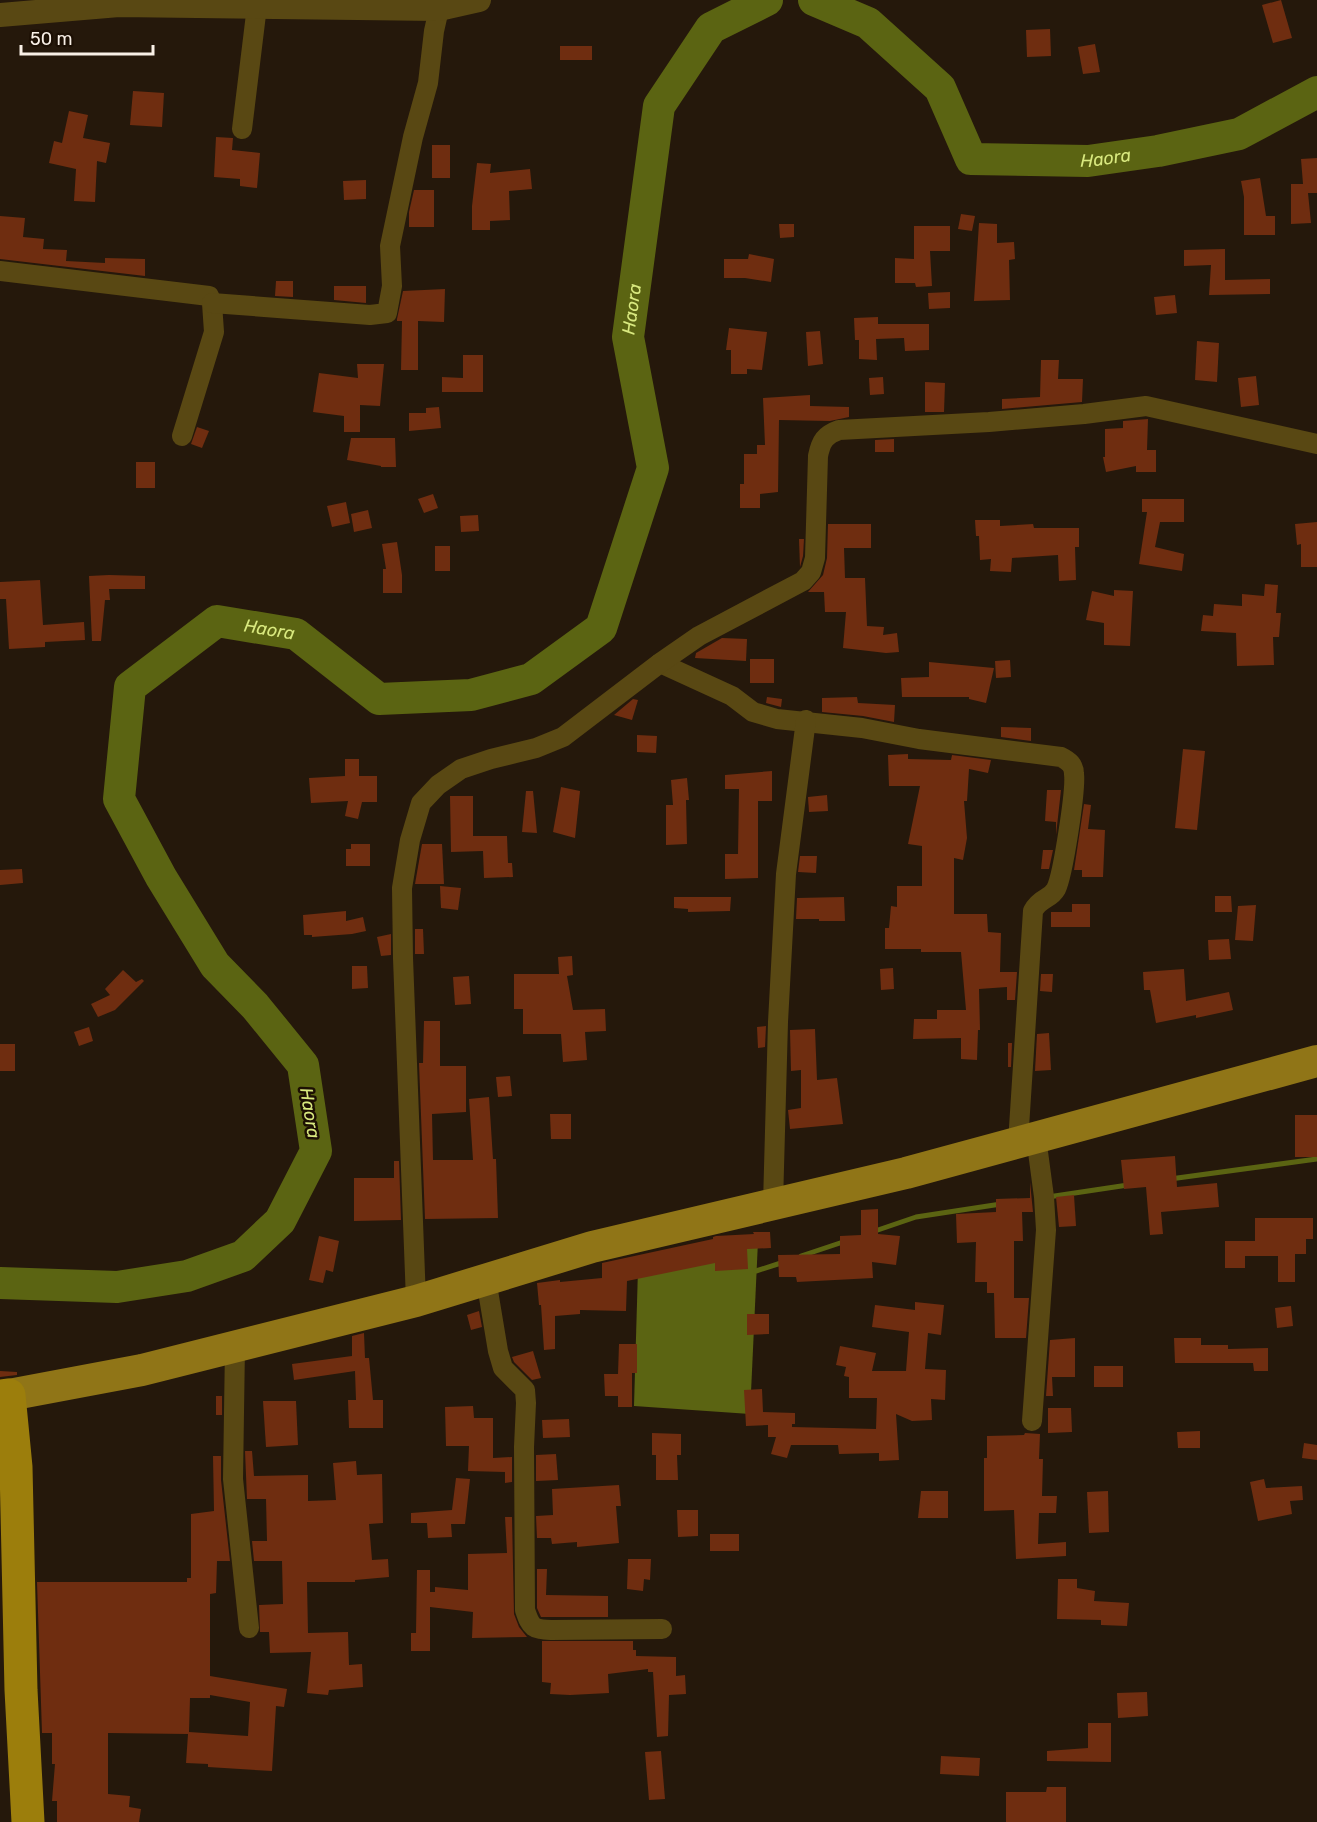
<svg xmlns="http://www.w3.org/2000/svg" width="1317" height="1822" font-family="Rubik,sans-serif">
	<rect width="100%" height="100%" fill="#25180b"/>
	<path fill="#5b6412" d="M758,1241L750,1414L634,1406L638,1269Z"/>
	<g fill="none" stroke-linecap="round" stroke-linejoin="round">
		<g stroke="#5b6412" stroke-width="5">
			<path d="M1170,1179L1317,1159"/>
			<path d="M1048,1197L1128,1185"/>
			<path d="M872,1232L916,1217L1001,1204"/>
			<path d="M801,1256L846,1241"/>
			<path d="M756,1271L784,1262"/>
		</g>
		<g stroke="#5b6412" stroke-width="32">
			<path id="s1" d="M814,0L868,23L940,88L971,159L1088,161L1158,151L1239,134L1317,92"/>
			<path id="s2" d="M0,1283L117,1287L187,1276L243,1256L280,1221L316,1151L303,1065L255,1006L215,965L161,877L119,799L130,687L217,621L296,634L379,699L471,695L531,679L601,628L653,468L628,337L659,106L711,28L767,0"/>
		</g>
	</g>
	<g fill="#6f2d10" fill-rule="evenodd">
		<path d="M1281,0L1292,38L1273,43L1262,5Z"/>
		<path d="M1050,29L1051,56L1027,57L1026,30Z"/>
		<path d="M1095,44L1100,72L1083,74L1078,47Z"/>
		<rect x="560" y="46" width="32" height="14"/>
		<path d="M133,91L164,93L162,127L130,125Z"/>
		<path d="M69,111L88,115L83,138L110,143L106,163L97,161L95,202L74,201L76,169L49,163L54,141L62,143Z"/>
		<path d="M216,137L233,138L232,150L260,153L257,188L240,186V179L214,177Z"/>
		<rect x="432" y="145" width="18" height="33"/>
		<path d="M1317,158V193H1308L1311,223L1291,224V184H1303L1301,159Z"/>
		<path d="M477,163L491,164L490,173L530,169L532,189L509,191L510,220L490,221V230H472V206Z"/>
		<path d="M1260,178L1266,216H1275V235H1244V197L1241,181Z"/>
		<path d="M366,180V199L344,200L343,181Z"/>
		<path d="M414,190H434V227H409V212Z"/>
		<path d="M961,214L975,216L972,231L958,229Z"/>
		<path d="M0,216L25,218L23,237L44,239L43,249L67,250L66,261L105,263V258L145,259V276L0,259Z"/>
		<path d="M979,223L997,224V243L1014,242L1015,259L1009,260L1010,300L974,301Z"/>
		<path d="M779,224H794V237L780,238Z"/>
		<path d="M914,226H950V251H930L932,286L916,287L915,283H895V258L914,259Z"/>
		<path d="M1225,249V280L1270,279V294L1209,295L1211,265L1184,266V250Z"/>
		<path d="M749,254L774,259L771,282L745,278H724V259H748Z"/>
		<path d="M276,281H293V297L275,296Z"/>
		<path d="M334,286H366V303L334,300Z"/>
		<path d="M445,289L444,322L418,321V370H401L402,321H397V319L403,291Z"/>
		<path d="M950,292V308L929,309L928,293Z"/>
		<path d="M1175,295L1177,313L1156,315L1154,297Z"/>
		<path d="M878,317V324H929V350L905,351L904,338L876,339L877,360L859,359V340H855L854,318Z"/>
		<path d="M729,328L767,332L762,370L747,369V374H731V350H726Z"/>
		<path d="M820,331L823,364L808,366L806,332Z"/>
		<path d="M1197,341L1219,343L1217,382L1195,380Z"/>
		<path d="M463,355H483V392H442V377L463,378Z"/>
		<path d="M1041,360H1059L1058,379H1083L1082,402L1002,409V399L1040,397Z"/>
		<path d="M357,364H384L380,406L360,405V432H344V416L313,412L319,373L358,378Z"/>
		<path d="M1256,376L1259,405L1241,407L1238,378Z"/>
		<path d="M883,377L884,394L870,395L869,378Z"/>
		<path d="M925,382L945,383L944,412H925Z"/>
		<path d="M810,395V406L849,407V417L830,421L779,420L778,492L760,494V508H740V484H744V454H757V445H765L763,398Z"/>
		<path d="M439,407L441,428L409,431V413H426V408Z"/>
		<path d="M1148,419L1147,450H1156V472H1136V466L1106,472L1103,457H1105V429L1123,428V421Z"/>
		<path d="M197,427L209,431L202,448L191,444Z"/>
		<path d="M351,438H395L396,467H381V466L347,460Z"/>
		<path d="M894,439V452H875V440Z"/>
		<rect x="136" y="462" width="19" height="26"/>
		<path d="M433,494L438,508L424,513L418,499Z"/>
		<path d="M1142,499H1184V522H1160L1155,547L1184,554L1182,571L1139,564L1147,512H1142Z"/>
		<path d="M346,502L350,523L332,527L327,506Z"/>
		<path d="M368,510L372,528L354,532L351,514Z"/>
		<path d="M478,515L479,531L461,532L460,516Z"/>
		<path d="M975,520H1000V526L1033,524L1034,528H1079V547H1075L1076,580L1059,581L1058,555L1012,558L1011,572L990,571L991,559L980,560L979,536H976Z"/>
		<path d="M1317,522V567H1301V544L1297,545L1295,524Z"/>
		<path d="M828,524H871V548H844L845,578H865L867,626L884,627L883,635L897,633L899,652L886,653L843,648L846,612H825L824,592H808L823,575L827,558Z"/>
		<path d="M799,539H804L803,556L800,567Z"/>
		<path d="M397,542L402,575V593H383V569H386L382,544Z"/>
		<rect x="435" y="546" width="15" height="25"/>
		<path d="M109,575L145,576V589H109L110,600H105L101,641H92L89,576Z"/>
		<path d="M40,580L43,625L84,622L85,640L45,642V647L9,649L6,599H0V582Z"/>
		<path d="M1265,584L1278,585L1276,613H1281L1279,637H1273L1274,665L1237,666L1236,633L1201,631L1203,615L1213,616L1214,604L1242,606V594L1264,596Z"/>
		<path d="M1114,590L1133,591L1130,646L1104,645V623L1086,620L1092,591L1114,596Z"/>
		<path d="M722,638L747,639L746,661L695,658L696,653Z"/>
		<rect x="750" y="659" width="24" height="24"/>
		<path d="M1010,660L1011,677L996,678L995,661Z"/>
		<path d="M929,662L994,668L986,703L969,699V697H902L901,678L929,677Z"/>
		<path d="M767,697L782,699L781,707L766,703Z"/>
		<path d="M857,697L858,703L895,705L894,722L863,716L822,712V698Z"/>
		<path d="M633,699L638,700L632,720L614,715Z"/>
		<path d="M1001,727L1031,728V741L1001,737Z"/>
		<path d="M637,735L657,736L656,753L637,752Z"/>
		<path d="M1183,749L1205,751L1197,830L1175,828Z"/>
		<path d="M908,754V759L951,760L952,755L991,760L988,773L969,769L967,801H964L967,838L963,860L954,858V914H987L988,932L1001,933L1000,972H1017L1015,1000H1007V987L979,989L980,1030H978L977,1060L961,1059V1038L913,1039L914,1019H937V1010H966L961,952H921V949H885V928H889L891,906L897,907V886H922V846L908,844L920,786H889L888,755Z"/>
		<path d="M345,759H359V776H377V802H362L358,819L345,816L348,801L311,803L309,778L345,776Z"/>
		<path d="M772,771V801H758V878L725,879V854H738L739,789H725V775Z"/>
		<path d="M687,778L689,800H686L687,844L666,845V805H673L671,780Z"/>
		<path d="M561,787L580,791L575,838L553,832Z"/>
		<path d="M1047,790H1061L1056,835V822L1045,821Z"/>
		<path d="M526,791H533L537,833L522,832Z"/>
		<path d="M827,795L828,811L809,812L808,797Z"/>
		<path d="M450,796H473V836H507L508,863H512L513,877L484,878L483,851L451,852Z"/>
		<path d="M1084,804L1091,805L1088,829L1105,830L1103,877H1082V870H1074Z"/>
		<path d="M351,844H370V866H346V849H351Z"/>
		<path d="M422,844H442L444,884H415Z"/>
		<path d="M1043,850H1053L1049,869H1041Z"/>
		<path d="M800,856H817L816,873L798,872Z"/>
		<path d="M22,869L23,883L0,885V870Z"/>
		<path d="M440,886L461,888L458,910L441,908Z"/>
		<path d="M1215,896H1231L1232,912H1215Z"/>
		<path d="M674,897H731L730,911L688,912V909L674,908Z"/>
		<path d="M844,897L845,921H819V919H796L797,898Z"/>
		<path d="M1072,904H1090V927H1051V912H1072Z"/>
		<path d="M1256,905L1253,941L1235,940L1238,906Z"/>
		<path d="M346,911V921L363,917L366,931L352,934L312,937V935H304L303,915Z"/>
		<path d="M415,929H423L424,954H415Z"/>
		<path d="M391,934V955L381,956L377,937Z"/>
		<path d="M1229,939L1231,959L1209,960L1208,940Z"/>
		<path d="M572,956L573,975L567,976L573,1010L605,1009L606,1031L585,1032L587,1060L563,1062L561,1034H523V1009H514V974H559L558,957Z"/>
		<path d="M352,966H367L368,988L352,989Z"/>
		<path d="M893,968L894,989L881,990L880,969Z"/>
		<path d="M1184,969L1186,1001L1229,992L1233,1010L1196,1018V1015L1156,1023L1150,990H1144L1143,972Z"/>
		<path d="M123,970L136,982L142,979L144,981L115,1010L98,1017L91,1004L110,995L105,989Z"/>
		<path d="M1041,974H1053L1052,992L1040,991Z"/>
		<path d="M469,976L471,1004L455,1005L453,977Z"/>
		<path d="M424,1021H440V1066H466V1112L432,1114L433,1160H473L469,1099L489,1097L493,1159H496L498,1218L425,1219L419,1063H423Z"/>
		<path d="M766,1026L765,1047L758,1048L757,1027Z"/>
		<path d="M89,1027L93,1041L79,1046L74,1032Z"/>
		<path d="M815,1029L817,1080L837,1078L843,1124L790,1129L788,1110L801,1108V1070L791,1071L790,1030Z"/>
		<path d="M1049,1033L1051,1070L1035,1071L1037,1034Z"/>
		<path d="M1008,1043H1012L1011,1067H1008Z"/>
		<rect x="0" y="1044" width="15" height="27"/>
		<path d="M510,1076L512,1096L498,1097L496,1077Z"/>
		<path d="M550,1114H571V1139H551Z"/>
		<rect x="1295" y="1115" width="22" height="42"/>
		<path d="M1175,1156L1177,1187L1217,1183L1219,1207L1161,1212L1163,1234L1150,1235L1146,1187L1124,1189L1121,1160Z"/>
		<path d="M394,1161H399L401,1220L354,1221V1178H394Z"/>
		<path d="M1030,1182L1033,1212H1022L1023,1241H1014V1298H1029L1026,1338H995L994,1293H987V1282H975L976,1242L957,1243L956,1214L996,1212V1199L1030,1198Z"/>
		<path d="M1074,1195L1076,1226L1059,1227L1056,1197Z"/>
		<path d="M878,1209V1234L900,1236L896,1265L872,1262L873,1278L797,1282L796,1277H779L778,1255L840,1254V1236L861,1235V1210Z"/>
		<path d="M1255,1218H1313V1239H1306V1254H1295V1282H1278V1256H1245V1268H1225V1241H1255Z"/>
		<path d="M753,1232H770L771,1248L747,1249L748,1269L715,1271V1263L627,1281L626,1311L580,1310V1314L555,1316V1349L544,1350L541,1305H539L537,1283L560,1280V1282L602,1278V1263L713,1239V1237L716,1236L754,1234Z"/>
		<path d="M319,1236L339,1241L333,1272L326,1270L323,1283L309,1280Z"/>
		<path d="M915,1302L944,1305L941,1335L928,1333L925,1369L946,1370L945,1400L931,1399L932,1420L912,1421L896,1414L899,1460L879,1461V1453L839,1454L838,1445H791L787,1458L771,1454L776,1437H768V1425L746,1426L744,1390L762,1389L763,1412L795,1413V1424H792V1427L876,1429L877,1398H849V1377L844,1376L846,1367L836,1365L840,1346L876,1353L872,1371H906L909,1332L872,1327L875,1305L915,1310Z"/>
		<path d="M1291,1306L1293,1326L1277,1328L1275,1308Z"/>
		<path d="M479,1311L482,1327L471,1330L467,1315Z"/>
		<path d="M747,1314H769V1334L747,1335Z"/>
		<path d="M364,1333L365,1358H369L373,1400H383V1428H349L348,1400H356L355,1371L294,1380L292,1364L352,1356V1336Z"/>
		<path d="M1075,1338V1377H1052L1053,1396H1046L1050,1340Z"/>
		<path d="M1174,1338H1201V1345H1228V1349L1268,1348V1371H1254L1253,1363H1175Z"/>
		<path d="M619,1344H637V1373H632V1407H618V1396H605L604,1374H618Z"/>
		<path d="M533,1351L541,1378L532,1380L514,1362L512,1357Z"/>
		<rect x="1094" y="1366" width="29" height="21"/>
		<path d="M0,1371L17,1372V1375L0,1377Z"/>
		<rect x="216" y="1396" width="6" height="19"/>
		<path d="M263,1401H296L298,1445L266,1447Z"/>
		<path d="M473,1406L474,1418H493V1458L512,1457V1482L505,1483V1472L468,1471L469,1446H446L445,1407Z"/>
		<path d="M1048,1408H1071L1072,1432L1048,1433Z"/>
		<path d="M569,1419L570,1437L543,1438L542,1420Z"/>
		<path d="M1200,1431V1448H1178L1177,1432Z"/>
		<path d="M652,1433L681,1434V1455H677L678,1480H656V1455H652Z"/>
		<path d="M1025,1433L1040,1434L1039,1459H1043L1042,1496H1057L1056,1513H1039L1038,1544L1066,1542V1556L1016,1559L1014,1510L984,1511V1458H987V1436L1024,1435Z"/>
		<path d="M1304,1443L1317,1445V1460L1302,1458Z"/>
		<path d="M245,1451H252L254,1476L308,1475V1501L336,1500L333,1463L356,1461L357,1475L382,1474L383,1523L369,1524L372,1560L388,1559L389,1577L355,1580V1582H307L308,1633L348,1632L349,1665L362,1664L363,1687L329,1690L328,1695L307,1693L311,1652L270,1653L269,1632H260L259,1605L283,1604L282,1561H254L252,1541H267L266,1499H247Z"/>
		<path d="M556,1454L558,1480L536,1481V1455Z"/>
		<path d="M213,1456H221V1480L230,1561H217L216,1593L210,1594V1676L287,1689L284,1707L276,1706L272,1771L208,1767V1764L186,1763L188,1734L108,1733V1794L130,1796L129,1807L141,1809L139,1822H57V1801H52L55,1764H52V1733H42L37,1582H187V1578H191V1514L214,1511ZM210,1695L250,1702L248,1736L189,1732L190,1698H210Z"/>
		<path d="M456,1478L470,1479L465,1524H451L452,1537L428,1538L427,1523H411V1513L452,1510Z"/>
		<path d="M1264,1479L1266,1488L1302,1486L1303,1500L1290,1501L1292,1514L1258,1521L1250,1482Z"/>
		<path d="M619,1485L621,1506H616L619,1543L577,1547V1542L552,1544L551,1538H537L536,1516L553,1515L552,1489Z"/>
		<path d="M921,1491H948V1518H918Z"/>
		<path d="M1108,1491L1109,1532L1089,1533L1087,1492Z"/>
		<path d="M677,1510H698V1536L678,1537Z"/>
		<path d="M505,1517H512L514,1614L519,1627L527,1637L472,1638L473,1612L430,1607V1651H411V1633H416L417,1570H430V1592H435V1587L468,1590V1554L507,1553Z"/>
		<rect x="710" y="1534" width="29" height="17"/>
		<path d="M628,1559H651L650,1580L644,1579L643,1591L627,1589Z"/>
		<path d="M537,1569H547L546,1595L608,1596V1617H541L537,1608Z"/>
		<path d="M1058,1579H1077V1588L1095,1591L1094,1601L1129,1603L1127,1626L1101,1625V1620L1057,1619Z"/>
		<path d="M542,1641H633V1650H636V1656L676,1657V1676L685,1675L686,1694L669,1695L668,1736L657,1737L653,1672H648V1669L608,1674L609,1693L570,1695L550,1694L551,1683L542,1682Z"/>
		<path d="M1147,1692L1148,1716L1118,1718L1117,1693Z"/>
		<path d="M1088,1723H1111V1762L1047,1761V1751L1088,1748Z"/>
		<path d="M661,1751L665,1799L649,1800L645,1752Z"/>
		<path d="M941,1756L980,1758L979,1776L940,1774Z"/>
		<path d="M1047,1787H1066V1822H1006V1792H1046Z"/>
	</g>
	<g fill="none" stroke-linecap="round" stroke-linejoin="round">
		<g stroke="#594813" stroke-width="20">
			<path d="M242,129L257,6"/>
			<path d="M0,271L209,296L212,303L214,332L182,436"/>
			<path d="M212,303L370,315L387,313L392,286L390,246L413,137L428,83L434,31L439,9"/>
			<path d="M660,663L732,696L753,712L777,719L862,728L919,739L1061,757C1069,761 1074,765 1074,774C1076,790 1063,875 1056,889C1050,900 1040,897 1033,911L1018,1143"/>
			<path d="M773,1204L778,1022L786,874L806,720"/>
			<path d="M486,1279L498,1351L503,1368L525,1390L526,1403L524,1447L525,1610C531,1628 533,1629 551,1630L662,1629"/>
			<path d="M416,1301L403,958L402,888L410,840L421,803L438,785L461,769L491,759L536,748L563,737L660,663L699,636L803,581L811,572L815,558L818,456C821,441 825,435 839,430L989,422L1084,414L1146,406L1317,444"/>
			<path d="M235,1346L233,1479L249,1628"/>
			<path d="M1032,1421L1046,1230L1044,1197L1036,1137"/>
		</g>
		<path stroke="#594813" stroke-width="24" d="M0,15L119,5L439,9L479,0"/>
		<path stroke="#907517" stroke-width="32" d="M9,1395L142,1370L416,1301L592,1247L906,1173L1317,1061"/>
		<path stroke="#9c7e0c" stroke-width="33" d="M0,1396L9,1395L16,1467L21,1690L28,1822"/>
	</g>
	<g text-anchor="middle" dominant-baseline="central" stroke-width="5" stroke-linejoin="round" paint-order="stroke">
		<g font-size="18" font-style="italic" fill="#d9e97f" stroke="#1c0f03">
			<text stroke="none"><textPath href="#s1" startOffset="368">Haora</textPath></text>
			<text stroke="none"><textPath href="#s2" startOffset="1767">Haora</textPath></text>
			<text stroke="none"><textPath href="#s2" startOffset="1064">Haora</textPath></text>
			<text transform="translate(310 1113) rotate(81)">Haora</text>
		</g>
	</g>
	<path d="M21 45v9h132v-9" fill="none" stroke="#f9f0e7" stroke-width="3"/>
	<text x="30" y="45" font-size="18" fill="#f9f0e7" stroke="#1c0f03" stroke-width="4.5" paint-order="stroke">50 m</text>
</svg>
